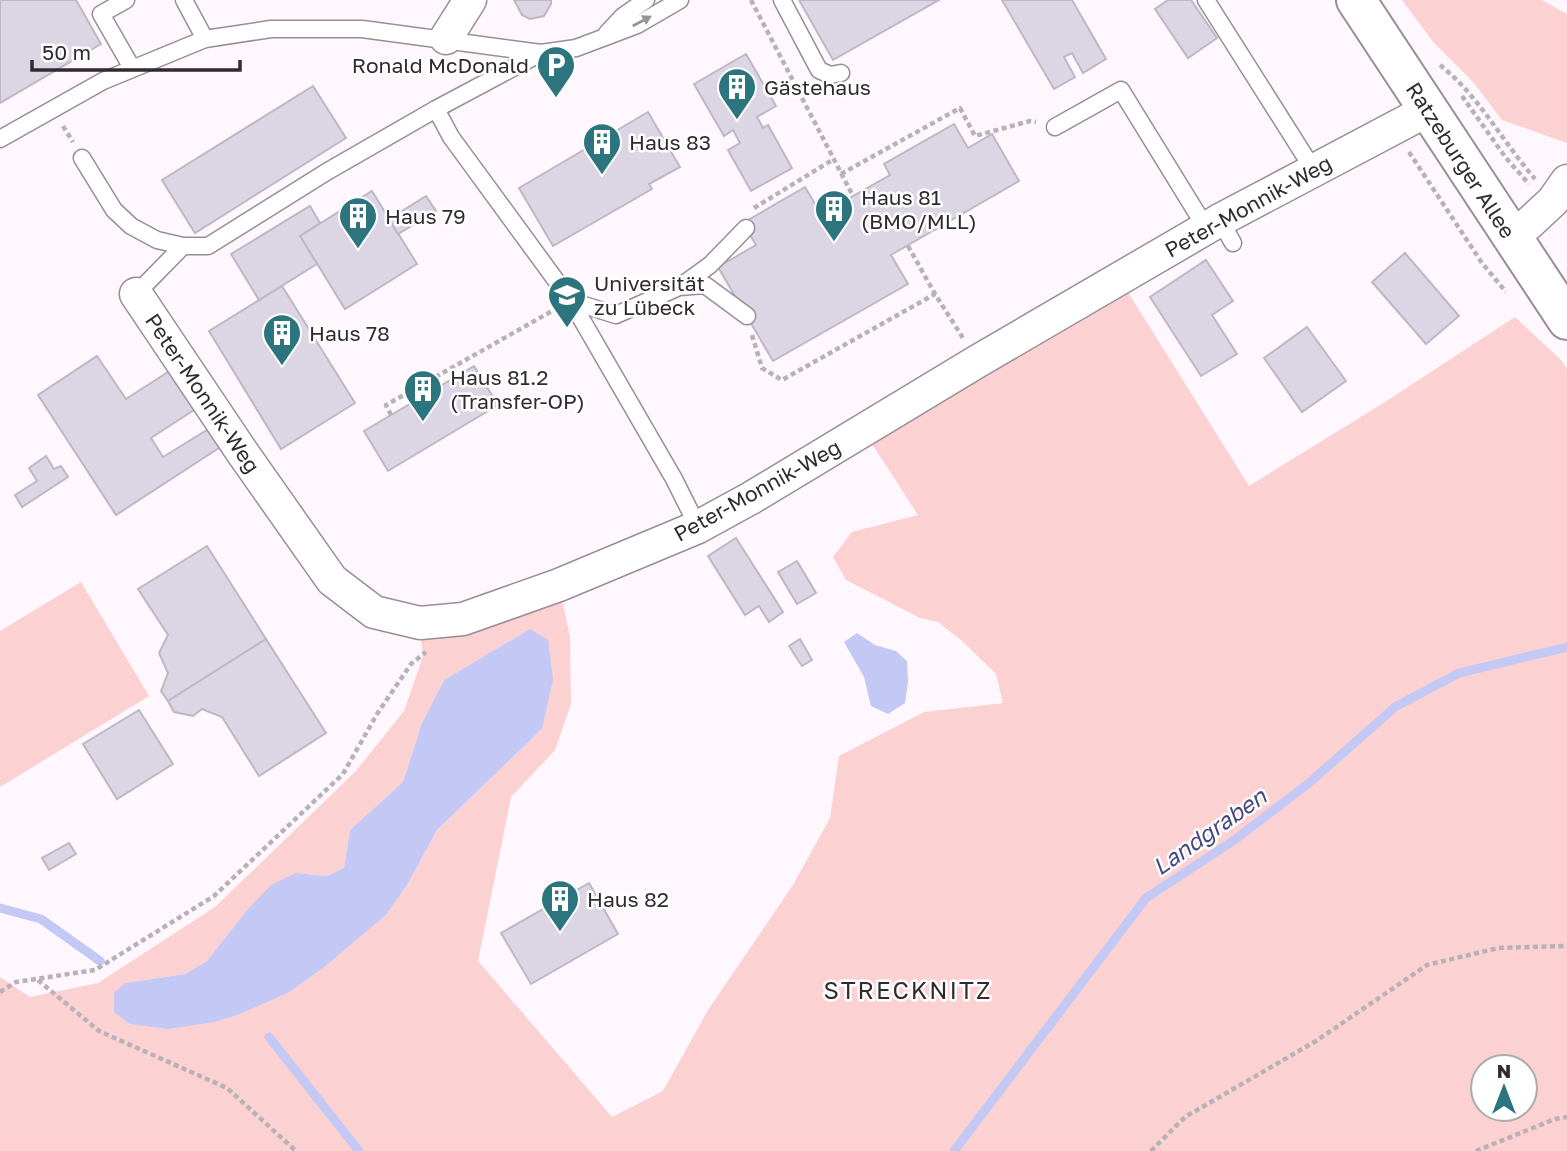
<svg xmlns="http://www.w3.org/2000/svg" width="1567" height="1151" font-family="'Golos Text',sans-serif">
	<rect width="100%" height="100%" fill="#fff7fe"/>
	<g fill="#fcd1d1" fill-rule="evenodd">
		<path d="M1402,0H1542L1567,14V143L1502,120L1474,83L1434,43Z"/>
		<path d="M1119,278L1249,486L1385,402L1515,317L1561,360L1567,369V1151H0V977L30,997L98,983L215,907L356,771L404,711L423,656L420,629L559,585L570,637L571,704L555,750L511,797L478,961L612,1117L663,1091L708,1010L793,885L830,818L839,756L924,712L1003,703L996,674L961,640L938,622L920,618L846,580L833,557L852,532L918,515L863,430ZM530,629L542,729L437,830L407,885L386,915L322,968L288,993L238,1015L215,1022L125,983L185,974L207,961L247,910L296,873L327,876L344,868L350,830L403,782L422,723L444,680ZM1483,1067H1525V1109H1483Z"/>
		<path d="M81,582L149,696L0,787V631Z"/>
	</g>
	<g fill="#c3c8f4">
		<path d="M530,629L548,640L553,679L542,729L437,830L407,885L386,915L323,968L288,993L238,1015L215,1022L168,1029L130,1024L114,1012V993L125,983L185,974L207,961L247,910L271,885L296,873L327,876L344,868L350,830L403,782L422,723L444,680Z"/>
		<path d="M857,633L875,645L896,651L907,661L908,682L905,703L888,714L871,706L864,677L844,642Z"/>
	</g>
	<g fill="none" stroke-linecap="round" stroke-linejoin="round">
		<g stroke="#c3c8f4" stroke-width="9">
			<path d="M0,908L41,919L100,961"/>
			<path d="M269,1037L359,1151"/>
			<path d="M954,1151L1146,898L1233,841L1309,783L1395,707L1459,673L1567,647"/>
		</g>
	</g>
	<g fill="#dcd5e4" stroke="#bdb7c6" stroke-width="2">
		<path d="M0,0H76L101,44L0,103Z"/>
		<path d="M514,0H551V4L544,16L530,19L522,15Z"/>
		<path d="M799,0H939L833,60Z"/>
		<path d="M1002,0H1072L1106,59L1083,73L1072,53L1064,57L1075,77L1054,89Z"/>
		<path d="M1168,0H1191L1217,38L1188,58L1155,9Z"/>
		<path d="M746,54L776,106L757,117L763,128L768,125L792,168L751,191L728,150L740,143L733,130L724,136L694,84Z"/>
		<path d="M313,86L346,138L195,233L162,180Z"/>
		<path d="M648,112L680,167L649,184L652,189L553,246L519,188Z"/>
		<path d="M954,124L968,148L992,134L1019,181L891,255L908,284L773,361L718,267L756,245L743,223L805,187L821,214L890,175L884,164Z"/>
		<path d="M372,191L417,264L345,309L300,236Z"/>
		<path d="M426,196L436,211L398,234L389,219Z"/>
		<path d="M310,206L320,223L300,236L317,264L259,300L231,254Z"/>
		<path d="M1405,253L1459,316L1426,344L1372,282Z"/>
		<path d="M1206,260L1233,301L1212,315L1237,354L1201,376L1150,297Z"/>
		<path d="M282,286L355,403L281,449L209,331Z"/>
		<path d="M1307,327L1346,381L1302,412L1264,358Z"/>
		<path d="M97,356L126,399L171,370L197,408L151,438L163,457L210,428L222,446L116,515L38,395Z"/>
		<path d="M474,366L498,405L388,471L364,431Z"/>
		<path d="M46,456L54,469L61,466L68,477L22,507L15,495L37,481L29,468Z"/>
		<path d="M736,538L783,612L769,622L759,606L745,615L708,556Z"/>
		<path d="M207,546L266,639L168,701L161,691L168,673L159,653L168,635L138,589Z"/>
		<path d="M797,561L816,593L797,604L778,572Z"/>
		<path d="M266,639L326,733L259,776L222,717L202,709L193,716L174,712L168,701Z"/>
		<path d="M800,639L812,660L802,666L789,646Z"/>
		<path d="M139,710L173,764L117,799L83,744Z"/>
		<path d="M69,843L76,854L49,870L42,858Z"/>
		<path d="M589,883L618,934L531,984L501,933Z"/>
	</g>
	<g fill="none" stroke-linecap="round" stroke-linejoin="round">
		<defs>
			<g id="lane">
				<path d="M126,0L101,14L132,68"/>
				<path d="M184,0L205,39"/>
				<path d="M782,0L819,70L830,75L841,73"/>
				<path d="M1206,0L1313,169"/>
				<path d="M607,33L623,16L646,0"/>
				<path d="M436,109L451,137L571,301L674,479L698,527"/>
				<path d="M1055,127L1121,90L1206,228"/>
				<path d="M0,139L103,81L205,39L271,29H362L541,53L576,48L637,25L680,0"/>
				<path d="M82,158L114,210L131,226L157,240L183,246H208L328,171L436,109L541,53"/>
				<path d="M1220,220L1233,243"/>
				<path d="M681,286L710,265L746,228"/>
				<path d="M136,294L183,246"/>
				<path d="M571,301L616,315L679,287L705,285L747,316"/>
			</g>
			<g id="street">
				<path d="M446,38L470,0"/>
				<path d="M1512,239L1553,201L1567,181"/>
				<path d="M136,294L242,452L332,580L374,612L420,623L463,619L559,585L698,527L751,498L978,361L1220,220L1428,110"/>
			</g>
			<path id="secondary" d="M1356,0L1567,320"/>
		</defs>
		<use href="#lane" stroke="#998d98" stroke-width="19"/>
		<use href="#street" stroke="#998d98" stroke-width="35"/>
		<use href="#secondary" stroke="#998d98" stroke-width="42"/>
		<g stroke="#b8b1b7" stroke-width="4.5" stroke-dasharray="5 3.5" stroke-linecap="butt">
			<path d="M751,0L853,196"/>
			<path d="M1440,65C1479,96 1502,141 1535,179"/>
			<path d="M1462,96L1506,158L1529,184"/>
			<path d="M63,126L73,142"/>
			<path d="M1409,152L1482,263L1506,292"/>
			<path d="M841,174L960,108L975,136L1030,121L1036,122"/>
			<path d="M754,208L834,159"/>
			<path d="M908,246L935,294L963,338"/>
			<path d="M752,335L762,368L782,380L935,294"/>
			<path d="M391,415L386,405L552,311"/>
			<path d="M38,980L99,1031L227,1088L296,1151"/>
			<path d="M0,992L16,982L95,970L214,896L343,774L377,714L411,664L426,652"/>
			<path d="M1151,1151L1185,1117L1316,1041L1427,965L1498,948L1567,946"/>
			<path d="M1476,1151L1555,1119L1567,1117"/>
		</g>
		<use href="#lane" stroke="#fff" stroke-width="16"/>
		<use href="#street" stroke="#fff" stroke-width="32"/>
		<use href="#secondary" stroke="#fff" stroke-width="38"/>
	</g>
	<defs><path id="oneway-solid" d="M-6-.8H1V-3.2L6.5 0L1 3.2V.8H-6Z" transform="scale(1.75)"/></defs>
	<use fill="#989597" href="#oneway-solid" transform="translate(642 21) rotate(-28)"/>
	<defs>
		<symbol id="parking-pin" viewBox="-11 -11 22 30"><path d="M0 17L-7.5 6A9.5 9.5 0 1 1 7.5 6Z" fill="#2d757e" stroke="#fff"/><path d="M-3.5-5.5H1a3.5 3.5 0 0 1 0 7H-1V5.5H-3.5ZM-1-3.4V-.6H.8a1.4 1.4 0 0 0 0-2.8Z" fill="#fff"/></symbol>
		<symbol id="building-pin" viewBox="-11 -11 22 30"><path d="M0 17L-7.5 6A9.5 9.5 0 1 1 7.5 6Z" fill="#2d757e" stroke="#fff"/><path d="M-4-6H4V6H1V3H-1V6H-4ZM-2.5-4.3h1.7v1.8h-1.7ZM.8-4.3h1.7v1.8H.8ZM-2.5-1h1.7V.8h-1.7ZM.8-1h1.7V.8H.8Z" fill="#fff"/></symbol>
		<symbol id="university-pin" viewBox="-11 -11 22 30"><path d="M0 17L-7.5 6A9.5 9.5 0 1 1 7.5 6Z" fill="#2d757e" stroke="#fff"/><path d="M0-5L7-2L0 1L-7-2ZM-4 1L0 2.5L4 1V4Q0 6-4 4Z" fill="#fff"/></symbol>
	</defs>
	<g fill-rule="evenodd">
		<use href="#parking-pin" x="534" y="43" width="44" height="60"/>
		<use href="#building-pin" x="715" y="65" width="44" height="60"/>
		<use href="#building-pin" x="580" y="120" width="44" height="60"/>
		<use href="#building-pin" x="812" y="187" width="44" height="60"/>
		<use href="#building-pin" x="336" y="194" width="44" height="60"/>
		<use href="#university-pin" x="545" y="273" width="44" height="60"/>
		<use href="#building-pin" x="260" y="311" width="44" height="60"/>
		<use href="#building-pin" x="401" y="367" width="44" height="60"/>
		<use href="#building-pin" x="538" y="877" width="44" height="60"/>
	</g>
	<g text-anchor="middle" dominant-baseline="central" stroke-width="5" stroke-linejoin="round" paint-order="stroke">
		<g font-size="21" fill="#302b2f" stroke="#fff" text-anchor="start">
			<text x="529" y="65" text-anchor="end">Ronald McDonald</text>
			<text x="764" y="87">Gästehaus</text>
			<text x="629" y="142">Haus 83</text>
			<text x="861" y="197">Haus 81<tspan x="861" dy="24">(BMO/MLL)</tspan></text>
			<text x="385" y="216">Haus 79</text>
			<text x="594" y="283">Universität<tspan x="594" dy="24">zu Lübeck</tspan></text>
			<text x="309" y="333">Haus 78</text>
			<text x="450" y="377">Haus 81.2<tspan x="450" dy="24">(Transfer-OP)</tspan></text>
			<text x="587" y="899">Haus 82</text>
		</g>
		<g font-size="21" fill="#302b2f" stroke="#fff">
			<text transform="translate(1461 160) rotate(57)">Ratzeburger Allee</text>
			<text transform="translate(1248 206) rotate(-29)">Peter-Monnik-Weg</text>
			<text transform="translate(203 393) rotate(56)">Peter-Monnik-Weg</text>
			<text transform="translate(757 490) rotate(-29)">Peter-Monnik-Weg</text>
		</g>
		<g font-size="23" font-style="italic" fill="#464880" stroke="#fff">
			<text transform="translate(1209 831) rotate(-35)">Landgraben</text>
		</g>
		<g font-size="24" letter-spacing="2" fill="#302b2f" stroke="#fff">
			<text x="908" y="989">STRECKNITZ</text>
		</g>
	</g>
	<g transform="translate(1504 1088)"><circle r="33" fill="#ffffff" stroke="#acaaac" stroke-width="2"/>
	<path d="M0-5L12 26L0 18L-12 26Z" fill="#2d757e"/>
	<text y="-10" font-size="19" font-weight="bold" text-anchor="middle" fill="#302b2f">N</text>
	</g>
	<path d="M32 60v10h208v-10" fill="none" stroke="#302b2f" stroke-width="3.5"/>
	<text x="42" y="60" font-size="21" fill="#302b2f" stroke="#ffffff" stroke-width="5" paint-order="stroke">50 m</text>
</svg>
